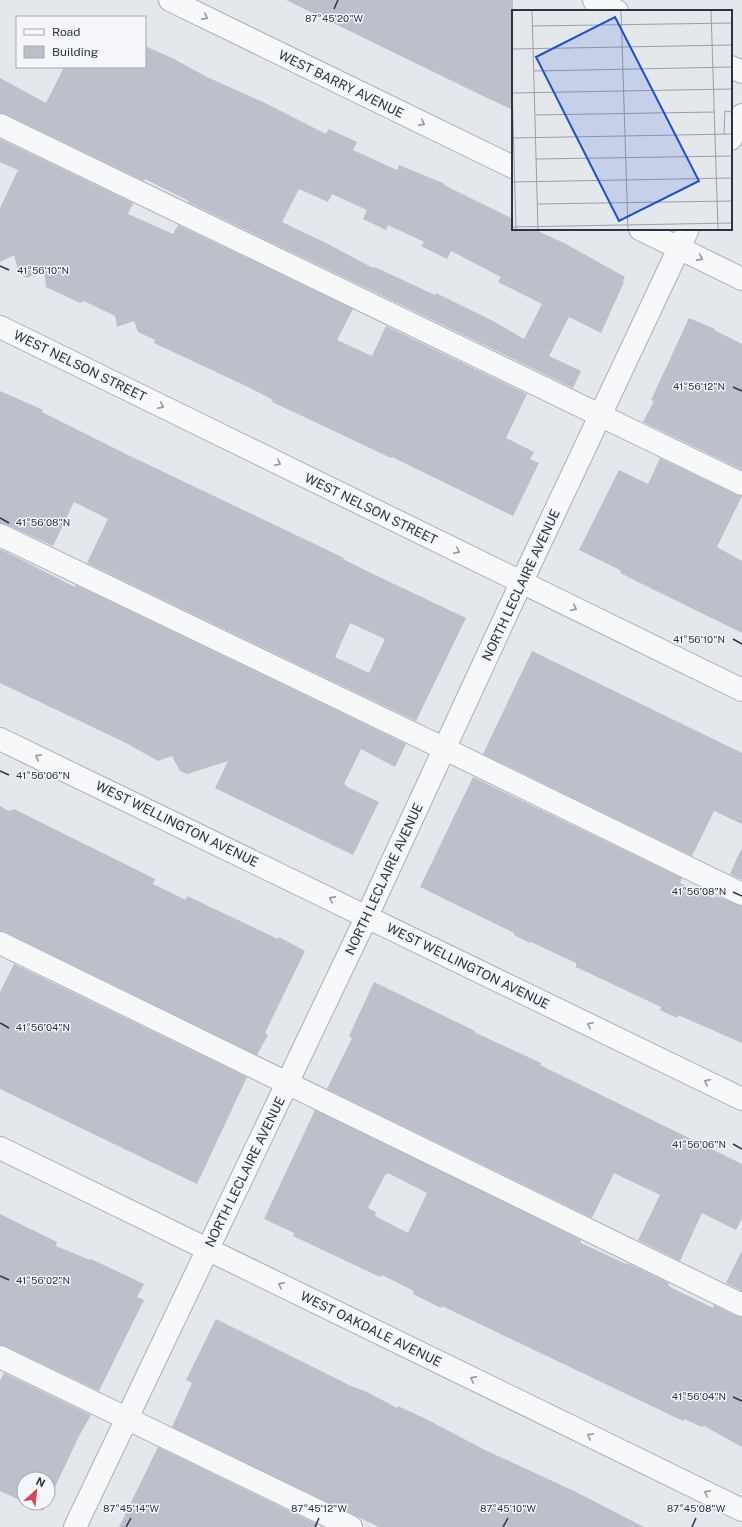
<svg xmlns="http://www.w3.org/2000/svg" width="742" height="1527" font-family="'Public Sans',sans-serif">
	<rect width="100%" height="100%" fill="#e4e7ec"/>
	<g fill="#bbc0ca" fill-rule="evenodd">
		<path d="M286,0H513V110L487,98Z"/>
		<path d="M145,46L174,59L207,77L265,103L326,134L329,129L357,142L353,150L397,170L399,165L445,184L444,185L513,219V229H533L538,231L566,244L625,277L623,281L624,282L601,333L569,317L549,356L581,371L573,388L188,202L189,201L145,179L144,181L5,114L0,113V78L46,103L64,67H145ZM299,189L328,202L332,194L367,210L363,219L386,230L388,225L424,242L421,246L447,259L451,251L501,277L498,282L542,304L524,339L493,321L436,293L435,295L377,268L373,267V268L328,244L282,222Z"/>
		<path d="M0,139L133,203L128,214L173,234L178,225L353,309L337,340L372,356L386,326L527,394L506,438L534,452L530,459L539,463L513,516L392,457L391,458L300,415L272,402L273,400L248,387L154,343L155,340L138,332L134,321L117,327L115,316L84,301L80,303L46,287L44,269L27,278L19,273L14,255L0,262V208L18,170L0,162Z"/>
		<path d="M689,318L715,329L714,330L742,344V470L643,422L654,401L651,400Z"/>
		<path d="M0,391L43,410L42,412L128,455L344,558L343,559L373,574L466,618L416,721L87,563L108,519L74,502L53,546L5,524L0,523ZM350,623L385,639L369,673L335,657Z"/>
		<path d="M660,458L737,495L742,496L717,547L742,561V633L630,578L621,573L620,570L579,550L619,470L648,484Z"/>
		<path d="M0,549L75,587L76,585L406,744L395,767L361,749L344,784L347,786V787L379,802L353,855L215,788L228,761L187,774L180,771L172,756L158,761L126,743L0,683Z"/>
		<path d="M532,651L742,753V824L714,811L692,856L483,754Z"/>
		<path d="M473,777L682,878L680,883L714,898L716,896L742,906V1043L678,1015L677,1018L660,1010L661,1007L576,967V963L531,942L530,943L514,935V933L420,887Z"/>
		<path d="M0,806L9,811L14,809L155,879L153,884L186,900L187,896L278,939L279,937L305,951L265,1033L268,1035L257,1055L5,932L0,931Z"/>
		<path d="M742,847V880L730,874Z"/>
		<path d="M14,964L247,1077L197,1184L0,1089V992Z"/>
		<path d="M374,982L475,1031L474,1032L541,1063L540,1065L742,1164V1218L736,1230L702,1213L680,1261L638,1240L660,1195L614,1173L592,1218L327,1089L352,1038L349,1036Z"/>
		<path d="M315,1110L581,1240V1243L626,1264L627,1263L669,1283L668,1285L672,1288L713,1308L714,1305L737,1316L742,1317V1447L704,1426L702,1427L684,1419L683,1421L442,1306L441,1308L413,1294L414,1291L382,1275L380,1277L293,1236L294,1233L264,1219ZM388,1173L427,1193L408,1233L375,1216L376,1212L368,1208L385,1175H387Z"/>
		<path d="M0,1214L57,1242L56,1246L90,1260L91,1259L144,1284L137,1297L144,1300L99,1391L5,1346L0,1345Z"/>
		<path d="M742,1250V1291L726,1283Z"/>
		<path d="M216,1319L349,1385L367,1392L397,1408L398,1406L426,1419L485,1450L576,1492L644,1527H379L358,1517L172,1427L192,1383L186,1380Z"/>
		<path d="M4,1373L91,1415L79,1436L48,1502V1479H24V1502L0,1491V1381Z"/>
		<path d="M158,1447L318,1525L317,1527H119Z"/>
		<path d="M26,1503H47L43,1511Z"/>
	</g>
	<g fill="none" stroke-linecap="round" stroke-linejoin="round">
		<defs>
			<g id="minor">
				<path d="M170,0L513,167"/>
				<path d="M594,0L617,11"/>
				<path d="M731,67L742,72"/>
				<path d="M0,125L742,484"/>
				<path d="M731,139L742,115"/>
				<path d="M640,229L742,279"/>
				<path d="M0,327L742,690"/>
				<path d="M0,535L445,749L742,894"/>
				<path d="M0,739L742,1099"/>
				<path d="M0,943L742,1305"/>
				<path d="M0,1148L742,1510"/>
				<path d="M0,1357L351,1527"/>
				<path d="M75,1527L367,916L508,611L688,229"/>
			</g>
		</defs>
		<use href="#minor" stroke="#a9aeb7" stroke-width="24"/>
		<use href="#minor" stroke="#f7f8fa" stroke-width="22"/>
	</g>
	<defs><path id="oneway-chevron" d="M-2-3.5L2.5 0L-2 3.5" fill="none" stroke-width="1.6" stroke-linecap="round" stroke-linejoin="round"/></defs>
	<g stroke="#9196a0">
		<use href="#oneway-chevron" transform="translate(205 17) rotate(26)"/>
		<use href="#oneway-chevron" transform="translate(422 123) rotate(26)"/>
		<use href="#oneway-chevron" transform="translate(700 258) rotate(26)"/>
		<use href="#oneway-chevron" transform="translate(161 406) rotate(26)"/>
		<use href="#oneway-chevron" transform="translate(278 463) rotate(26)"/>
		<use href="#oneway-chevron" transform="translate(457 551) rotate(26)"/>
		<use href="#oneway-chevron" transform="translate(574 608) rotate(26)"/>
		<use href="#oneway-chevron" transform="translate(38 757) rotate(-154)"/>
		<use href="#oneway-chevron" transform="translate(332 899) rotate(-154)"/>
		<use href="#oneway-chevron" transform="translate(590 1025) rotate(-154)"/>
		<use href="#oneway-chevron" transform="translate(707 1082) rotate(-154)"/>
		<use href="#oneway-chevron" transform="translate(281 1285) rotate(-154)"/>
		<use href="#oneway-chevron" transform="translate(473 1379) rotate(-154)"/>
		<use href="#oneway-chevron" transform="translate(590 1436) rotate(-154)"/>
		<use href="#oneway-chevron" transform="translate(707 1493) rotate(-154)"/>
	</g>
	<path fill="none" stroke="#2b3445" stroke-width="1.5" d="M334,9L338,0M0,266L9,270M733,387L742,391M0,518L9,523M733,639L742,644M0,771L9,775M733,892L742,896M0,1023L9,1028M733,1144L742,1149M0,1276L9,1280M733,1397L742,1401M126,1527L131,1518M315,1527L319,1518M503,1527L508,1518M692,1527L696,1518"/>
	<g text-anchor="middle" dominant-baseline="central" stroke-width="3" stroke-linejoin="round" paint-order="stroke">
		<g font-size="13" fill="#2b3445" stroke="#f4f6f9">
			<text transform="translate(341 84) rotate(26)">WEST BARRY AVENUE</text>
			<text transform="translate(80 366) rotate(26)">WEST NELSON STREET</text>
			<text transform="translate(371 509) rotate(26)">WEST NELSON STREET</text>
			<text transform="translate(521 585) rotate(-65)">NORTH LECLAIRE AVENUE</text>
			<text transform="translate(177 824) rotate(26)">WEST WELLINGTON AVENUE</text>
			<text transform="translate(384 879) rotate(-65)">NORTH LECLAIRE AVENUE</text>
			<text transform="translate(468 966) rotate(26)">WEST WELLINGTON AVENUE</text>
			<text transform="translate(245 1172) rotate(-64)">NORTH LECLAIRE AVENUE</text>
			<text transform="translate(371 1329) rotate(26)">WEST OAKDALE AVENUE</text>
		</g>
	</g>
	<g transform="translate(512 10)">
		<rect width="220" height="220" fill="#e4e7ec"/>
		<path fill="none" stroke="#9a9fa9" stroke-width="1" d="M20,0L26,220M109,0L116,220M199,0L206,220M20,16L220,13M0,39L220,35M22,61L220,57M0,75L4,220M0,83L220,79M23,105L202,102M212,124L213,101L220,102V122M0,128L220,124M24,149L220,146M0,172L220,168M25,194L220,191M0,217L220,213"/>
		<path fill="#1d4ed8" fill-opacity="0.15" stroke="#1d4ed8" stroke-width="2" d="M103,7L187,171L107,211L24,47Z"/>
		<rect width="220" height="220" fill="none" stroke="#2b3445" stroke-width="2"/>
	</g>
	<g font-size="10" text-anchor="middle" fill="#2b3445" stroke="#f4f6f9" stroke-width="3" stroke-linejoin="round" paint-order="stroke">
		<text x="334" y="22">87°45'20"W</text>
		<text x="43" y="274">41°56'10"N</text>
		<text x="699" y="390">41°56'12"N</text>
		<text x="43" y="526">41°56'08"N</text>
		<text x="699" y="643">41°56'10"N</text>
		<text x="43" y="779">41°56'06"N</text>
		<text x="699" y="895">41°56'08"N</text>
		<text x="43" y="1031">41°56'04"N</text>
		<text x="699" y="1148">41°56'06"N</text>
		<text x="43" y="1284">41°56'02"N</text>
		<text x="699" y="1400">41°56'04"N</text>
		<text x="131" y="1512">87°45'14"W</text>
		<text x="319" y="1512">87°45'12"W</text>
		<text x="508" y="1512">87°45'10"W</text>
		<text x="696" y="1512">87°45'08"W</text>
	</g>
	<rect x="16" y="16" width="130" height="52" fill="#f4f6f9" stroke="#a4a8b1"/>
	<rect x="24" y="29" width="20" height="6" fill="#f7f8fa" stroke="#a4a8b1"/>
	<text x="52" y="36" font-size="12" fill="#2b3445">Road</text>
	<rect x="24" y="46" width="20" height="12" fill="#bbc0ca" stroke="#a4a8b1"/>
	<text x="52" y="56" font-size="12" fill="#2b3445">Building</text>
	<g transform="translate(36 1491) rotate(27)"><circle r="19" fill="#f4f6f9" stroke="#a4a8b1"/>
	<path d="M0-3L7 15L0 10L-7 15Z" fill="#d1495b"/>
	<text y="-6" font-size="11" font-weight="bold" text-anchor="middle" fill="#2b3445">N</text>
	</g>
</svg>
